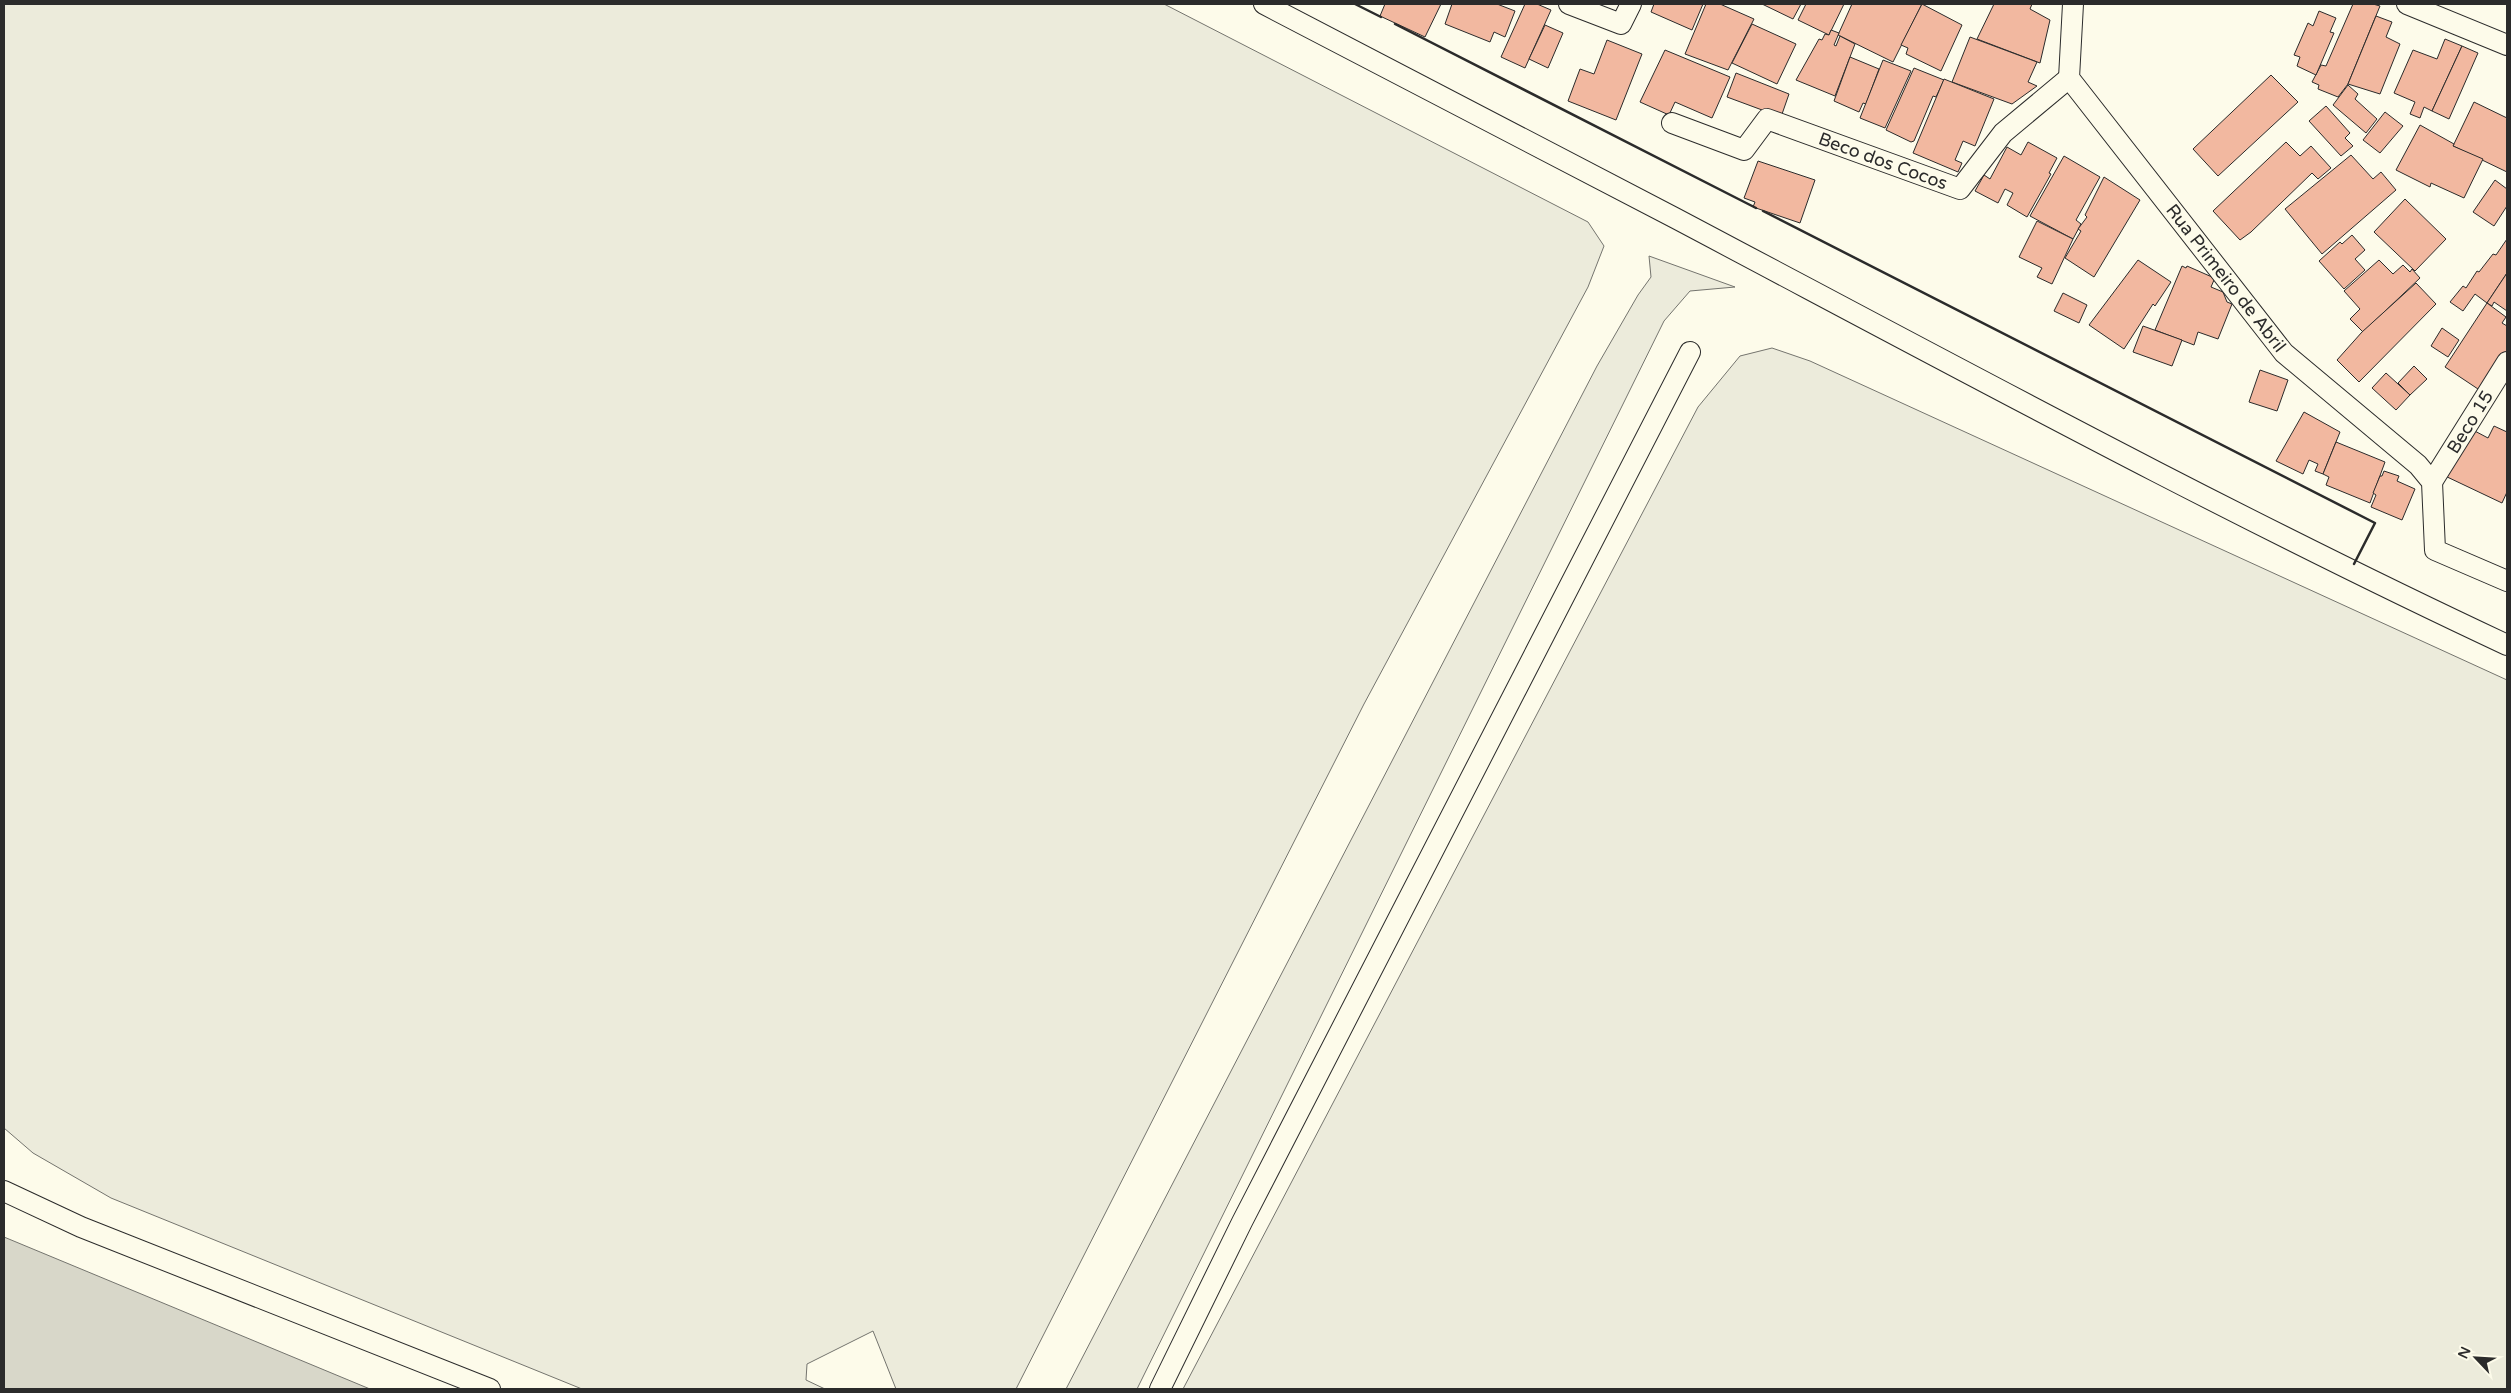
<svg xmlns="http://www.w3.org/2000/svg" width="2511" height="1393" font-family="'Varela Round',sans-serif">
	<rect width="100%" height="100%" fill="#fdfbea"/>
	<g fill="#ecebdb" stroke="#74746e">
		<path d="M4,4H1164L1588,222L1604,246L1588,287L1364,704L1016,1389H896L873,1331L807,1364L806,1380L825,1389H582L111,1198L33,1153L4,1128Z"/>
		<path d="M1649,256L1735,287L1690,291L1664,321L1137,1389H1066L1597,366L1638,295L1651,277Z"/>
		<path d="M1772,348L1810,361L2507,680V1389H1183L1698,407L1740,356Z"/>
	</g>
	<path fill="#d8d7c9" stroke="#74746e" d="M4,1237L370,1389H4Z"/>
	<g fill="#f2b8a0" stroke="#2b2b2b">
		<path d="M1385,4H1441L1425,37L1380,16Z"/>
		<path d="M1452,4H1497L1515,11L1505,37L1494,32L1490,42L1445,24Z"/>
		<path d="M1525,4H1537L1551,10L1525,68L1501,57Z"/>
		<path d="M1654,4H1703L1692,30L1651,12Z"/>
		<path d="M1706,4H1720L1754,19L1728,70L1685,54Z"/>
		<path d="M1762,4H1801L1793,19Z"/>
		<path d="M1806,4H1844L1829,35L1798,20Z"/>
		<path d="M1852,4H1922L1893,62L1838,35Z"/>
		<path d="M1922,4L1962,25L1941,71L1906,54L1908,48L1901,45Z"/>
		<path d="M1994,4H2032L2030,9L2050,20L2040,63L1977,39Z"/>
		<path d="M2353,4H2373L2380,6L2348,84L2338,97L2318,89L2319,85L2312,82L2321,65L2326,66Z"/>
		<path d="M2319,11L2336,18L2330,32L2334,33L2316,75L2297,66L2300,57L2294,55L2308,23L2313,26Z"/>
		<path d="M2376,16L2392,22L2386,37L2400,44L2380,94L2348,84Z"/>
		<path d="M1752,24L1796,44L1777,84L1732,63Z"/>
		<path d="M1545,25L1563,33L1548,68L1529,59Z"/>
		<path d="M1831,30L1839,33L1834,45L1836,46L1840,36L1855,44L1835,96L1796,80L1819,39L1822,40L1825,34L1829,35Z"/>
		<path d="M1970,37L2037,62L2028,82L2037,86L2012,104L1952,82Z"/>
		<path d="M2445,39L2462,46L2432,111L2424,107L2420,118L2410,114L2415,102L2394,93L2413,50L2437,59Z"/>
		<path d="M1607,40L1642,54L1616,120L1568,101L1580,69L1594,74Z"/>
		<path d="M2462,46L2478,53L2449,119L2432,111Z"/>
		<path d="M1665,50L1730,77L1712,118L1675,102L1669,115L1640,102Z"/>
		<path d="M1850,57L1879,69L1866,104L1863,103L1859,112L1834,101Z"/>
		<path d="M1883,60L1911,71L1885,128L1860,118Z"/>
		<path d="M1914,68L1944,80L1936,97L1933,96L1914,141L1911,142L1886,130Z"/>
		<path d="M1736,73L1789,94L1781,117L1727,97Z"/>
		<path d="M2271,75L2298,102L2218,176L2193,149Z"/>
		<path d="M1944,79L1994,99L1975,146L1963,141L1955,160L1962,163L1958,172L1913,153Z"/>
		<path d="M2348,85L2358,94L2355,99L2377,119L2366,133L2333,105Z"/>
		<path d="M2474,102L2507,118V172L2453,146Z"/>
		<path d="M2326,106L2350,133L2345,138L2353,146L2341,156L2309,121Z"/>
		<path d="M2385,112L2403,126L2380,153L2363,140Z"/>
		<path d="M2420,125L2454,144L2453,146L2483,159L2464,198L2431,183L2430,187L2396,170Z"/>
		<path d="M2028,142L2057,158L2049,173L2051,174L2027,217L2007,205L2013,193L2005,189L1998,203L1975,191L1984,175L1990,179L2007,147L2021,155Z"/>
		<path d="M2286,142L2300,156L2311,146L2331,168L2318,179L2312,173L2251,232L2240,240L2213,211Z"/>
		<path d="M2351,155L2373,179L2381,172L2396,190L2322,254L2285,209Z"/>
		<path d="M2064,156L2100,177L2076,220L2081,224L2073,239L2030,216Z"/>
		<path d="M1758,161L1815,180L1800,223L1753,207L1755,202L1744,198Z"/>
		<path d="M2104,177L2140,200L2094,277L2065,258L2081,231L2078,229L2087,217L2085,215Z"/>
		<path d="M2495,180L2507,189V206L2494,226L2473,212Z"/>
		<path d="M2405,199L2446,239L2415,271L2374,232Z"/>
		<path d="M2037,221L2073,239L2052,284L2037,277L2042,268L2019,257Z"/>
		<path d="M2352,235L2365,250L2355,259L2365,270L2344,289L2319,261L2340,242L2342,244Z"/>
		<path d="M2507,239V273L2487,303L2475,294L2463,311L2450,302L2463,286L2466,288L2477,271L2479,272L2493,254L2496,255Z"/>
		<path d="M2138,260L2171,282L2155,306L2153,304L2124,349L2089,325Z"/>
		<path d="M2379,260L2393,274L2403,265L2410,272L2412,269L2420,278L2363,332L2350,319L2360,309L2344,291Z"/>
		<path d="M2182,266L2186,268L2187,266L2212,277L2214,280L2211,287L2223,292L2227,302L2232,304L2218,339L2198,332L2194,345L2155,330Z"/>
		<path d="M2507,273V311L2494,302L2492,306L2487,303Z"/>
		<path d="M2416,283L2436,304L2359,382L2337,360L2362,332Z"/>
		<path d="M2063,293L2087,305L2079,323L2054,311Z"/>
		<path d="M2487,303L2506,317L2502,323L2507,326V357L2484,393L2445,367Z"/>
		<path d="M2143,326L2182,340L2172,366L2133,352Z"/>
		<path d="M2442,328L2459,340L2448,357L2431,346Z"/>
		<path d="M2414,366L2427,379L2410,395L2398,383Z"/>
		<path d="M2260,370L2288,380L2277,411L2249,402Z"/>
		<path d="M2386,373L2410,395L2396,410L2372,388Z"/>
		<path d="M2304,412L2340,432L2323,474L2315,471L2318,464L2309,460L2303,474L2276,461Z"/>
		<path d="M2494,426L2507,432V492L2502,503L2443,475L2471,429L2488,438Z"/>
		<path d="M2336,442L2385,462L2370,503L2326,485L2329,477L2323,474Z"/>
		<path d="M2384,471L2399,476L2397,481L2415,489L2402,520L2371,507L2376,495L2373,493L2380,476H2382Z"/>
	</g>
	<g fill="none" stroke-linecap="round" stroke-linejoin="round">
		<defs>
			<g id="lane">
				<path d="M1264,4C1401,75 1538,146 1675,218C1951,364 2225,513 2507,645"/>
				<path d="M1569,4L1621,24L1631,4"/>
				<path d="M2073,4L2069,78L2284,353L2418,465L2432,482L2435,550L2507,581"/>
				<path d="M2407,4L2507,45"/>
				<path d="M1672,123L1744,150L1767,119L1960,189L2003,133L2069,78"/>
				<path d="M2432,482L2507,362"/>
				<path d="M4,1191L81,1227L490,1389"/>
				<path d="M1160,1389L1242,1222L1690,352"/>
			</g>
		</defs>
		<use href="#lane" stroke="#2b2b2b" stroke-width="22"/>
		<use href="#lane" stroke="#fdfbea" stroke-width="20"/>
		<g stroke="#2b2b2b" stroke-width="2.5">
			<path d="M1355,4L1381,17"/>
			<path d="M1395,24L1756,208"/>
			<path d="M1763,211L2375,523L2354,564"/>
		</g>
	</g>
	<g text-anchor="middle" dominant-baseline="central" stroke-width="4" stroke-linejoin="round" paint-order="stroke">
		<g font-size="18" fill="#2b2b2b" stroke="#fdfbea">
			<text transform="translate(1883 161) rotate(20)">Beco dos Cocos</text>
			<text transform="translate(2226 278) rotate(52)">Rua Primeiro de Abril</text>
			<text transform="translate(2470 422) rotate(-58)">Beco 15</text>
		</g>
	</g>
	<rect width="2511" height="1393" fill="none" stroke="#2b2b2b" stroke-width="10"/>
	<g transform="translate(2476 1358) rotate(295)" stroke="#fdfbea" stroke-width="4" paint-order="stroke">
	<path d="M0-4L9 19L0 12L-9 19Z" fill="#2b2b2b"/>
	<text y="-8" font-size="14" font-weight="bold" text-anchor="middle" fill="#2b2b2b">N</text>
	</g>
</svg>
